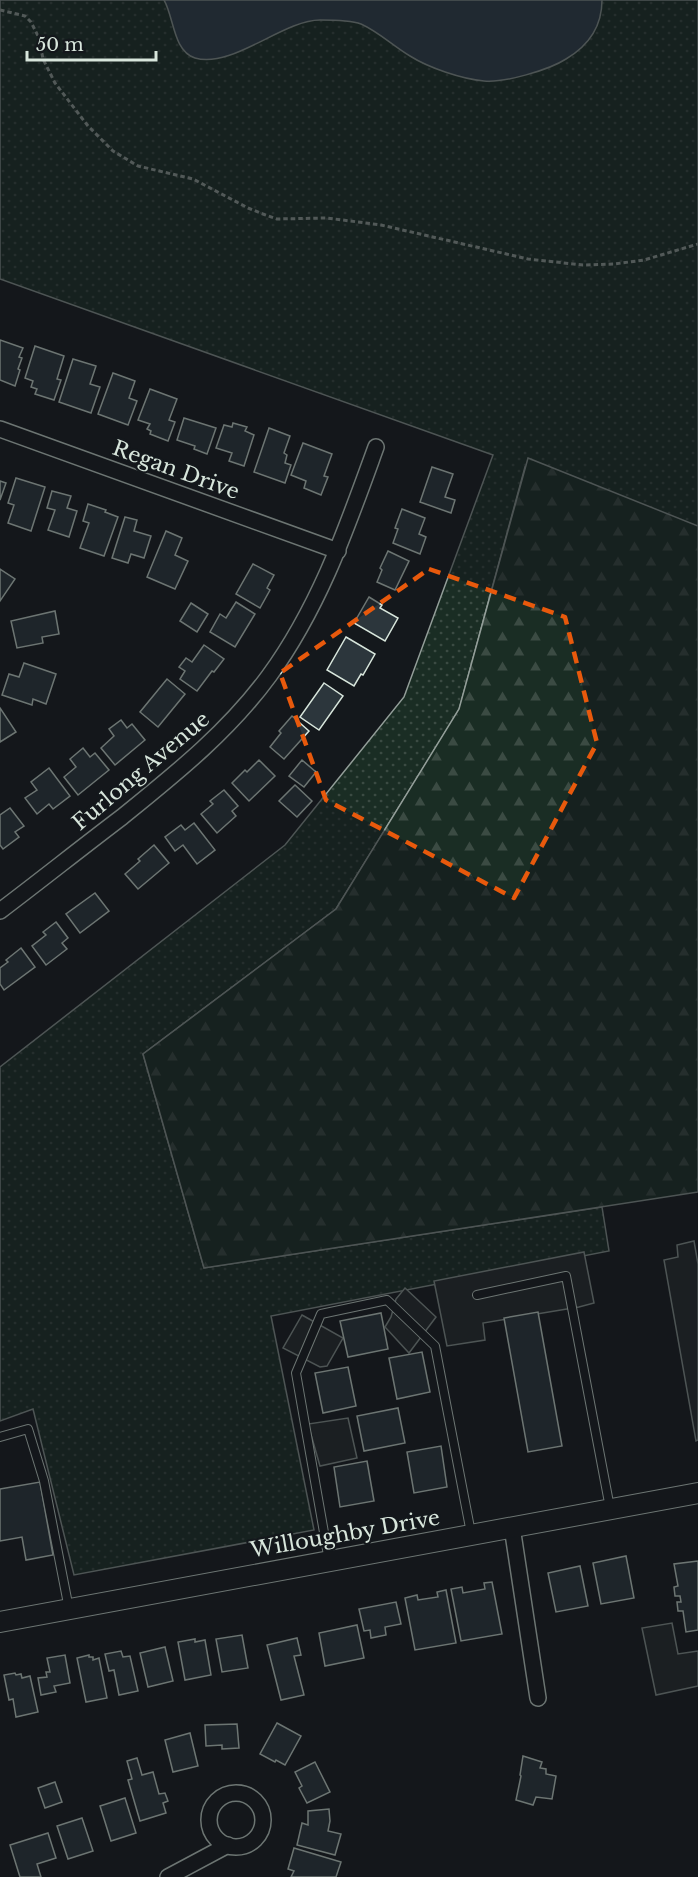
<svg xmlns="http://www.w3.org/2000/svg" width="698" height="1877" font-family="'Libre Baskerville',serif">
	<defs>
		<pattern id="grass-dots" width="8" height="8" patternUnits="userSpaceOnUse" patternTransform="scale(1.5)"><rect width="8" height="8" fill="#1a2d24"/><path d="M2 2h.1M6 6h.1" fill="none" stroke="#3b4b43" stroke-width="1.8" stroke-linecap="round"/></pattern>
		<pattern id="forest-firs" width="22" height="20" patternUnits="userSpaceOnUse" patternTransform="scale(1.5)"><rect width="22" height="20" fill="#1a2d24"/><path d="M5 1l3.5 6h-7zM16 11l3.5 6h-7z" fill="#3b4b43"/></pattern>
	</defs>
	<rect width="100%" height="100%" fill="#14181c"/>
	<path fill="url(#grass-dots)" stroke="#939e99" stroke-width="1.5" d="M0,0H698V528L525,467L459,710L336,909L143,1054L204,1268L602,1207L609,1251L271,1316L314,1530L74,1575L33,1409L0,1421V1067L285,845L404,697L493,455L0,279Z"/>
	<path fill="url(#forest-firs)" stroke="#939e99" stroke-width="1.5" d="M528,458L698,526V1192L204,1268L143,1054L336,909L459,709Z"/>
	<g fill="#24282b" stroke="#939e99" stroke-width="1.5">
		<path d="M694,1241L698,1264V1440L696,1441L664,1260L678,1257L677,1245Z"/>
		<path d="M584,1252L594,1303L579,1307L483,1323L485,1340L447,1346L434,1281Z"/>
		<path d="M405,1288L436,1317L409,1353L385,1327L391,1317L396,1299Z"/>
		<path d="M302,1315L343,1338L327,1366L320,1367L283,1348Z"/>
		<path d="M348,1418L357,1458L320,1466L308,1424Z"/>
		<path d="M672,1623L678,1654L698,1651V1686L656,1695L642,1628Z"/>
	</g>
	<path fill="#2f3f4d" stroke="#939e99" stroke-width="1.5" d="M164,0H602C602,26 588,46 566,59C549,70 504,83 484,81C462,79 429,68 410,56C393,46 379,32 361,24C350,20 332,20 320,20C283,20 232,69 195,58C173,51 174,17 164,0Z"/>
	<g fill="#2c363c" stroke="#d8e6dc" stroke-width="1.5">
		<path d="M0,340L23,348L19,357L22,358L18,369L20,370L15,386L0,380Z"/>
		<path d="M35,346L64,356L57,379L61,380L54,400L35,394L37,389L31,387L33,381L25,378Z"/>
		<path d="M73,359L96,366L90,384L100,387L91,413L59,402Z"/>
		<path d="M113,373L135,381L129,398L137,401L128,425L98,414Z"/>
		<path d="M150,389L177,399L169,420L175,422L168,441L150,434L151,431L147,429L150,424L138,420Z"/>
		<path d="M184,418L216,428L207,454L194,449L195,446L177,440Z"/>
		<path d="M233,423L247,427L245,431L254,435L244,466L229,461L232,453L216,448L224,425L232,427Z"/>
		<path d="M269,428L290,436L284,453L287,455L285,463L291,465L285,483L254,472Z"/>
		<path d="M303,443L332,454L324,476L328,477L321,495L304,488L306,481L291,475Z"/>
		<path d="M432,467L453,474L445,497L455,500L451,513L420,502Z"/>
		<path d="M16,478L45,487L31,531L8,523L14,505L8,503Z"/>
		<path d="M0,481L6,483L0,500Z"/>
		<path d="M52,491L71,496L67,508L77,511L69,537L48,530L55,510L47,508Z"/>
		<path d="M88,504L106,510L105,512L118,517L104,556L80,548L89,523L83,521Z"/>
		<path d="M402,509L425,518L419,534L426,537L420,554L393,543L398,529L395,528Z"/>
		<path d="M125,517L137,520L134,531L151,536L144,558L131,554L128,563L112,558Z"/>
		<path d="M166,531L182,538L175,555L188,561L175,589L147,577Z"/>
		<path d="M388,551L409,561L395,590L377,582L382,570L380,568Z"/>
		<path d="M253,564L274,575L267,588L270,590L260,608L236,594Z"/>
		<path d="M0,569L15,579L0,601Z"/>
		<path d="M369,597L382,605L380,608L398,618L385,641L354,623Z"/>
		<path d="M236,602L255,614L235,647L210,632L220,614L226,618Z"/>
		<path d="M191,603L208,614L197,632L180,621Z"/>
		<path d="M55,611L59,634L42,637L43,643L17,648L11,621Z"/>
		<path d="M346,637L375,654L363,675L361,674L354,686L327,670Z"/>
		<path d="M204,645L224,659L214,672L212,671L197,691L180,679L185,671L179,667L186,658L192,662Z"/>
		<path d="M24,663L56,674L46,704L33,699L32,705L2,695L9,674L19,677Z"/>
		<path d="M167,679L185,694L158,727L140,712Z"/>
		<path d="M324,683L343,696L319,730L300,717Z"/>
		<path d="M0,708L16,732L0,742Z"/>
		<path d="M292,716L309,731L284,759L270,747L281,733L279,731Z"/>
		<path d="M121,720L127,728L132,724L145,740L115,765L101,748L114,736L109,729Z"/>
		<path d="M83,748L90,757L95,753L109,770L78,795L64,777L76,767L70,759Z"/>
		<path d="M259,760L275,776L249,801L232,783L245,770L247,772Z"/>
		<path d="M302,760L316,772L304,787L289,776Z"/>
		<path d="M49,768L70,796L53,809L49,804L37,814L25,798L37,790L31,782Z"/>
		<path d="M295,785L312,801L297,817L279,801Z"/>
		<path d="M224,790L238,806L232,811L236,816L217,833L201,814L213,804L210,801Z"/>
		<path d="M10,808L24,826L15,832L19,837L3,849L0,845V815Z"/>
		<path d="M194,823L215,850L197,864L183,845L175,851L165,837L181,825L185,830Z"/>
		<path d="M154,845L169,863L138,889L125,874L140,861L138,859Z"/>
		<path d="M95,893L109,911L80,933L66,914Z"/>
		<path d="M56,922L68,938L62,943L67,949L46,965L32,946L46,935L43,932Z"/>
		<path d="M21,948L35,967L4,990L0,984V968L8,962L6,960Z"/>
		<path d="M538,1312L562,1446L528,1452L504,1318Z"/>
		<path d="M381,1313L388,1349L348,1357L340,1321Z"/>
		<path d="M422,1352L430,1392L397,1399L389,1358Z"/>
		<path d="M348,1367L356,1406L323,1413L315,1373Z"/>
		<path d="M398,1408L405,1443L364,1451L357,1416Z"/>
		<path d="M441,1446L447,1487L414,1493L407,1452Z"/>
		<path d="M367,1461L374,1501L340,1507L334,1467Z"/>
		<path d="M40,1482L53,1555L26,1560L22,1537L0,1541V1489Z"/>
		<path d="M626,1556L634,1598L601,1604L593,1563Z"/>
		<path d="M698,1561V1630L686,1632L683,1611H678L677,1602H681L680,1596H675L674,1587L678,1586L674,1564Z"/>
		<path d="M580,1566L588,1606L556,1612L548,1573Z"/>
		<path d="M492,1582L502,1634L461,1641L451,1589L462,1587L463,1593L485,1589L484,1583Z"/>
		<path d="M446,1590L456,1643L415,1650L405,1598L417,1595L418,1600L438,1597L437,1592Z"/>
		<path d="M396,1602L401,1624L385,1627L386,1635L371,1638L370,1630L364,1631L359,1609Z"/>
		<path d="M357,1625L364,1658L325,1666L319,1633Z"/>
		<path d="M242,1635L248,1668L222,1672L216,1639Z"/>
		<path d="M297,1638L301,1655L294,1656L304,1695L281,1700L267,1645Z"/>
		<path d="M195,1639V1642L205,1640L211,1675L185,1680L178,1642Z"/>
		<path d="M165,1647L173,1681L148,1687L140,1653Z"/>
		<path d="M121,1651L123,1657L130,1656L138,1691L119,1695L114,1670L109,1671L105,1654Z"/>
		<path d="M65,1655L70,1683L54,1686L56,1692L41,1695L38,1678L47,1677L46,1672H50L47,1658Z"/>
		<path d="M89,1655V1657H93V1660L99,1658L107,1698L86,1702L77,1658Z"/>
		<path d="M15,1673L16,1675L21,1674L22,1678L30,1676L38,1712L16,1717L13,1699L9,1700L4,1675Z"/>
		<path d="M277,1723L301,1736L285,1765L276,1760L275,1762L260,1754Z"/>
		<path d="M237,1724L239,1748L222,1749V1745L206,1746L205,1725Z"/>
		<path d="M190,1733L198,1766L173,1772L165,1740Z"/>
		<path d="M523,1756L542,1762L540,1768L546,1769V1774L556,1776L552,1799L536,1797L533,1805L516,1800L521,1776L520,1775Z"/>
		<path d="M137,1758L142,1775L153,1772L159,1794L165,1793L168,1801L163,1803L166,1813L140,1821L128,1780L132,1779L127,1761Z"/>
		<path d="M315,1762L330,1792L307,1803L299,1788L302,1786L295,1772Z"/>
		<path d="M55,1782L62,1802L45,1808L38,1788Z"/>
		<path d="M125,1798L136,1833L111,1841L100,1806Z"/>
		<path d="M329,1809L330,1821L328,1831L341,1834L335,1855L297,1845L302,1823L308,1825V1811Z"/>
		<path d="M82,1818L93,1851L68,1859L57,1826Z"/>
		<path d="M48,1833L56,1858L37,1864L41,1877H20L10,1845Z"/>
		<path d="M294,1848L341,1862L336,1877H291L294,1871L288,1869Z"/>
	</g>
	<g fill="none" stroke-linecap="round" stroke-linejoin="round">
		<defs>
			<g id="service">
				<path d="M477,1295L566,1276L610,1508"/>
				<path d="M0,1437L28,1429L44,1481L69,1609"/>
				<path d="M329,1561L296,1373L321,1314L387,1300L435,1346L471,1533"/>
			</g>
			<g id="minor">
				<path d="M0,429L338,551"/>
				<path d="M0,911C41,880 81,848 122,817C175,774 228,732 269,676C320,606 347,527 376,447"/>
				<path d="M512,1527L538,1698"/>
				<circle cx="236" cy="1820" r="27"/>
				<path d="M168,1877L228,1845"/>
			</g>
			<path id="tertiary" d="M0,1622L698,1493"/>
		</defs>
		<use href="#service" stroke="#d8e6dc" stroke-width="10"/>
		<use href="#minor" stroke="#d8e6dc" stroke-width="18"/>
		<use href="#tertiary" stroke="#d8e6dc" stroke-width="22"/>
		<path stroke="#9da8a2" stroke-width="3" stroke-dasharray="4.5 3" stroke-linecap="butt" d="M0,10L25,16L31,22L39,38L43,59L55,83L88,126L113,151L138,166L193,179L248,208L263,214L277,219L327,218L381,225L528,259L583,265L614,264L644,260L698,244"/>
		<use href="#service" stroke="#14181c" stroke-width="8"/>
		<use href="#minor" stroke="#14181c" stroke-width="15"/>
		<use href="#tertiary" stroke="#14181c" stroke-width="20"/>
	</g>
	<path d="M0 0H698V1877H0ZM429,569L565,617L597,743L514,898L326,800L280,673Z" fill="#14181c" fill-opacity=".55" fill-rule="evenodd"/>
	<path fill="none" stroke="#e8590c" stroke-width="4.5" stroke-dasharray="12 8" stroke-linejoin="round" d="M429,569L565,617L597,743L514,898L326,800L280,673Z"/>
	<g text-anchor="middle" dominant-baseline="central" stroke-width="4.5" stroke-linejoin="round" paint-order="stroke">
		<g font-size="21" fill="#d8e6dc" stroke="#14181c">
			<text transform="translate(176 470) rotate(20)">Regan Drive</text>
			<text transform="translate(141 771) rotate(-40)">Furlong Avenue</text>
			<text transform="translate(345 1534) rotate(-10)">Willoughby Drive</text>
		</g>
	</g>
	<path d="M27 51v9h129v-9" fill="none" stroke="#d8e6dc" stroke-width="3"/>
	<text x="36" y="51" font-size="18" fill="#d8e6dc" stroke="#14181c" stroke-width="4.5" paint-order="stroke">50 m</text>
</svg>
